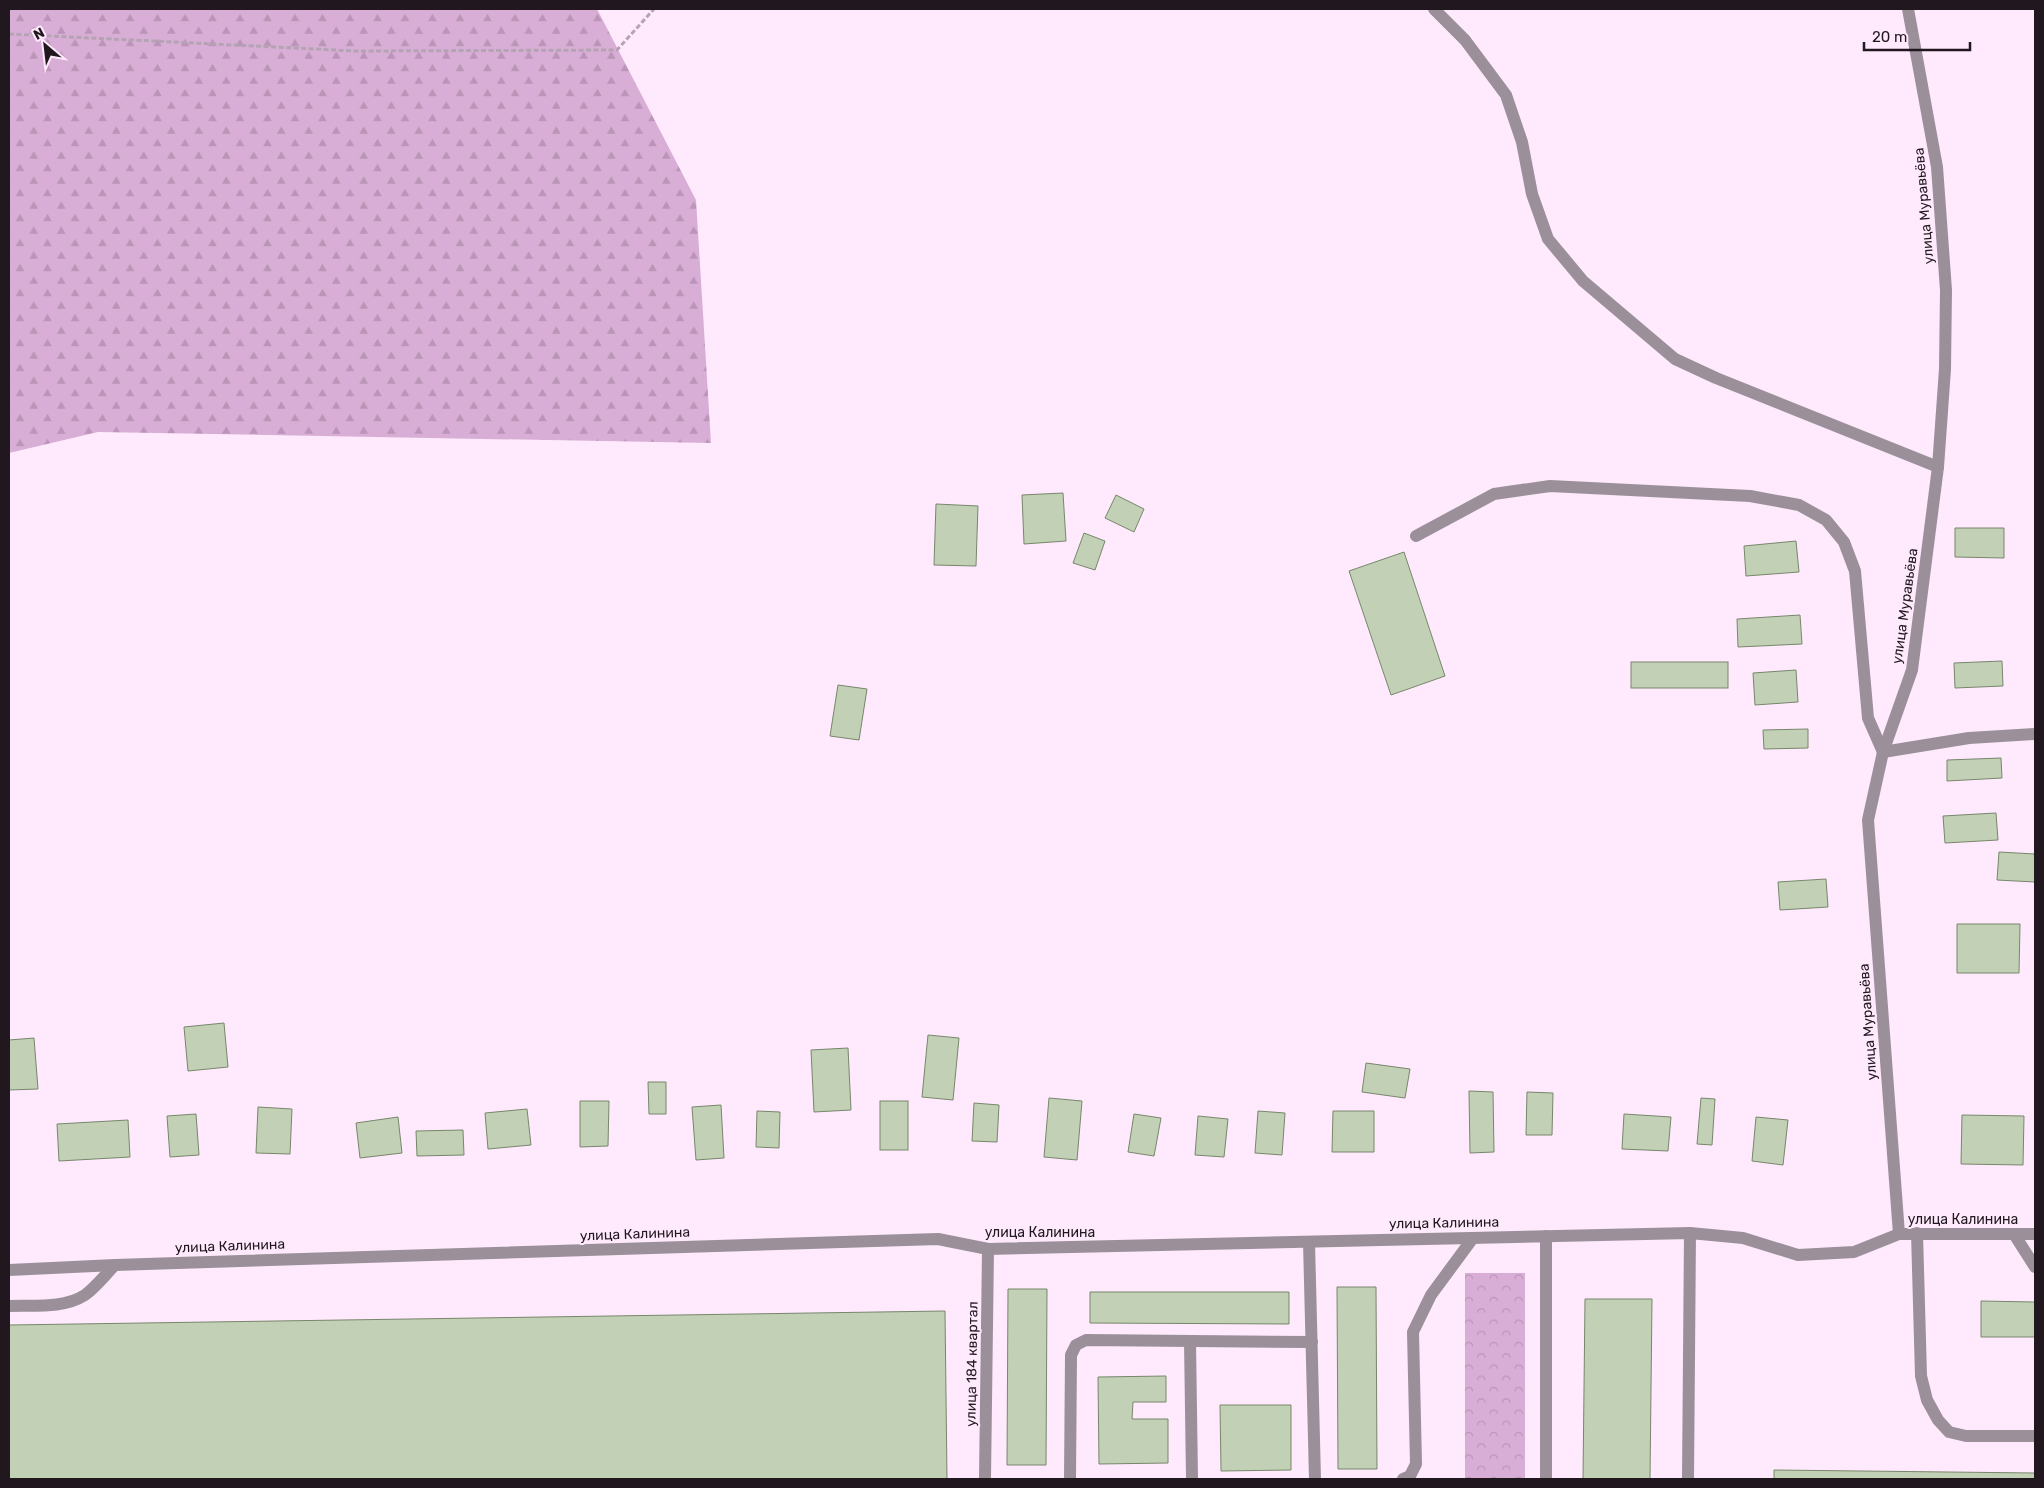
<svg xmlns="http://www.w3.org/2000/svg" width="2044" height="1488" font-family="Rubik,sans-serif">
	<defs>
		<pattern id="forest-firs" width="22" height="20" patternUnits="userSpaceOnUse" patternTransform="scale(1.25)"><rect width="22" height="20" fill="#d9aed6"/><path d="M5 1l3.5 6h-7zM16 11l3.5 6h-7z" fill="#ba95b7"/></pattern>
		<pattern id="park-crowns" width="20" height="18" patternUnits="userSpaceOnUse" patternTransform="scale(1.25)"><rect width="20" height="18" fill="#d9aed6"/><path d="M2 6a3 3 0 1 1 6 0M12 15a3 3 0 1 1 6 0" fill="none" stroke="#ba95b7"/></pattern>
	</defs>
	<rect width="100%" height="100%" fill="#feeafc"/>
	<path fill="url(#forest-firs)" d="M9,9H597L696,200L711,443L98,432L9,453Z"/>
	<rect fill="url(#park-crowns)" x="1465" y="1273" width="60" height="206"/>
	<g fill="#c2d1b5" stroke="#78866c">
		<path d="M1063,493L1066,541L1024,544L1022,495Z"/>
		<path d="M1116,495L1144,509L1134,532L1105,518Z"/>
		<path d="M936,504L978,506L976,566L934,565Z"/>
		<path d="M1955,528H2004V558L1955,557Z"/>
		<path d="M1084,533L1105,541L1095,570L1073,563Z"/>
		<path d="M1796,541L1799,572L1746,576L1744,546Z"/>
		<path d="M1404,552L1445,676L1391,695L1349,571Z"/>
		<path d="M1800,615L1802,644L1738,647L1737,619Z"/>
		<path d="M2002,661L2003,686L1955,688L1954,663Z"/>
		<rect x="1631" y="662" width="97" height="26"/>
		<path d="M1796,670L1798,702L1755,705L1753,673Z"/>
		<path d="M838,685L867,689L859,740L830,736Z"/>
		<path d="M1808,729V748L1764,749L1763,730Z"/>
		<path d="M2001,758L2002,778L1947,781V760Z"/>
		<path d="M1996,813L1998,840L1945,843L1943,816Z"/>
		<path d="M1999,852L2035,854V882L1997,880Z"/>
		<path d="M1826,879L1828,907L1780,910L1778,882Z"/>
		<path d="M1957,924H2020L2019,973H1957Z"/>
		<path d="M224,1023L228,1067L188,1071L184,1027Z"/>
		<path d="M928,1035L959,1038L953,1100L922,1097Z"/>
		<path d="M34,1038L38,1089L9,1090V1040Z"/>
		<path d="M848,1048L851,1110L814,1112L811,1050Z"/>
		<path d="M1366,1063L1410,1069L1405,1098L1362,1092Z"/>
		<path d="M648,1082H666V1114H649Z"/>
		<path d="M1469,1091L1493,1092L1494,1152L1470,1153Z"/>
		<path d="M1527,1092L1553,1093L1552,1135H1526Z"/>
		<path d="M1049,1098L1082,1101L1077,1160L1044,1157Z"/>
		<path d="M1701,1098L1715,1099L1712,1145L1697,1144Z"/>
		<path d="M580,1101H609L608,1146L580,1147Z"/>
		<rect x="880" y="1101" width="28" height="49"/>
		<path d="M974,1103L999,1105L997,1142L972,1141Z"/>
		<path d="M721,1105L724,1158L696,1160L692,1107Z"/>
		<path d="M258,1107L292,1109L290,1154L256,1153Z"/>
		<path d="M527,1109L531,1145L488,1149L485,1113Z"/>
		<path d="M757,1111L780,1112L779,1148L756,1147Z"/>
		<path d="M1258,1111L1285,1113L1282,1155L1255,1153Z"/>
		<path d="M1333,1111H1374V1152H1332Z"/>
		<path d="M196,1114L199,1155L170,1157L167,1116Z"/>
		<path d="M1134,1114L1161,1118L1154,1156L1128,1152Z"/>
		<path d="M1624,1114L1671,1117L1668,1151L1622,1149Z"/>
		<path d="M1962,1115L2024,1116L2023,1165L1961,1164Z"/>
		<path d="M1198,1116L1228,1119L1224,1157L1195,1155Z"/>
		<path d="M398,1117L402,1153L360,1158L356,1123Z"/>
		<path d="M1756,1117L1788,1120L1783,1165L1752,1161Z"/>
		<path d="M128,1120L130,1157L59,1161L57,1124Z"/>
		<path d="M463,1130L464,1155L417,1156L416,1131Z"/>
		<path d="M1337,1287H1376L1377,1469H1338Z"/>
		<path d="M1008,1289H1047L1046,1465H1007Z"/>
		<path d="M1090,1292H1289V1324L1090,1323Z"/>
		<path d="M1585,1299H1652L1650,1479H1583Z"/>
		<path d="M1981,1301L2035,1302V1337H1981Z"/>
		<path d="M945,1311L947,1479H9V1325Z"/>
		<path d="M1166,1376V1402H1133L1132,1419H1168V1463L1099,1464L1098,1377Z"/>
		<path d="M1220,1405H1291V1470L1221,1471Z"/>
		<path d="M1774,1470L2035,1473V1479H1774Z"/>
	</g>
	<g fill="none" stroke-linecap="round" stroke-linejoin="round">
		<path stroke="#b4a4b3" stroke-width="3" stroke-dasharray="5 2.5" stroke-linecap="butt" d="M9,34L356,51L617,50L654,9"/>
		<g stroke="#9b909a" stroke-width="12">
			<path d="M1416,536L1494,494L1550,486L1750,496L1799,505L1826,520L1844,542L1855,571L1868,718L1883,752"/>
			<path d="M1917,1233L1921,1376L1927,1400L1938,1420L1949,1432L1966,1436H2035"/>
			<path d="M2014,1234L2035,1267"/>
			<path d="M1309,1242L1315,1479"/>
			<path d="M9,1306C34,1305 63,1309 85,1295C96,1287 106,1274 115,1265"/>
			<path d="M1190,1341L1192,1479"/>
			<path d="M1070,1479L1071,1355L1076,1345L1086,1340L1312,1342"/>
			<path d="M1403,1479L1410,1476L1416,1464L1413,1332L1431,1295L1473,1238"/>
			<path d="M1546,1479V1236"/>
			<path d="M1688,1479L1690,1233"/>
		</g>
		<g stroke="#9b909a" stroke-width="12">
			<path d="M1434,9L1465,40L1506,95L1522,142L1532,194L1548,239L1583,281L1675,359L1716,378L1938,467"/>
			<path d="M1883,752L1969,738L2035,734"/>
			<path d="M1899,1234L1868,820L1883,752L1912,670L1938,467L1945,369L1946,290L1937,167L1908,9"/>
			<path d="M9,1270L115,1265L938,1239L988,1249L1690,1233L1743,1238L1798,1255L1854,1252L1899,1234H2035"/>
			<path d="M985,1479L988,1249"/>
		</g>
	</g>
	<g text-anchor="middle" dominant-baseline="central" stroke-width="4" stroke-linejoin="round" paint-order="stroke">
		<g font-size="14" fill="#20171f" stroke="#feeafc">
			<text transform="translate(1924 206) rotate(-95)">улица Муравьёва</text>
			<text transform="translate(1905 606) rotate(-82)">улица Муравьёва</text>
			<text transform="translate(1868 1022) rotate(-94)">улица Муравьёва</text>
			<text x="1963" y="1219">улица Калинина</text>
			<text transform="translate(1444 1223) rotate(-1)">улица Калинина</text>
			<text x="1040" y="1232">улица Калинина</text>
			<text transform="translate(635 1234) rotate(-2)">улица Калинина</text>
			<text transform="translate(230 1246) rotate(-2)">улица Калинина</text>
			<text transform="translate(972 1364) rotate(-89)">улица 184 квартал</text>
		</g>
	</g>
	<rect width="2044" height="1488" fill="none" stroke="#20171f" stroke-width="20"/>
	<g transform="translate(45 45) rotate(332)" stroke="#feeafc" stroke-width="4" paint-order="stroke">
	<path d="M0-4L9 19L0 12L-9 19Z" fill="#20171f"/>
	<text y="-8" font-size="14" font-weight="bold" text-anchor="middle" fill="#20171f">N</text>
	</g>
	<path d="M1864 42v8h106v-8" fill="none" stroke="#20171f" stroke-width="2.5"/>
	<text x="1872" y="42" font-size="15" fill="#20171f" stroke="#feeafc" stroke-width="4" paint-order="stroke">20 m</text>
</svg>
